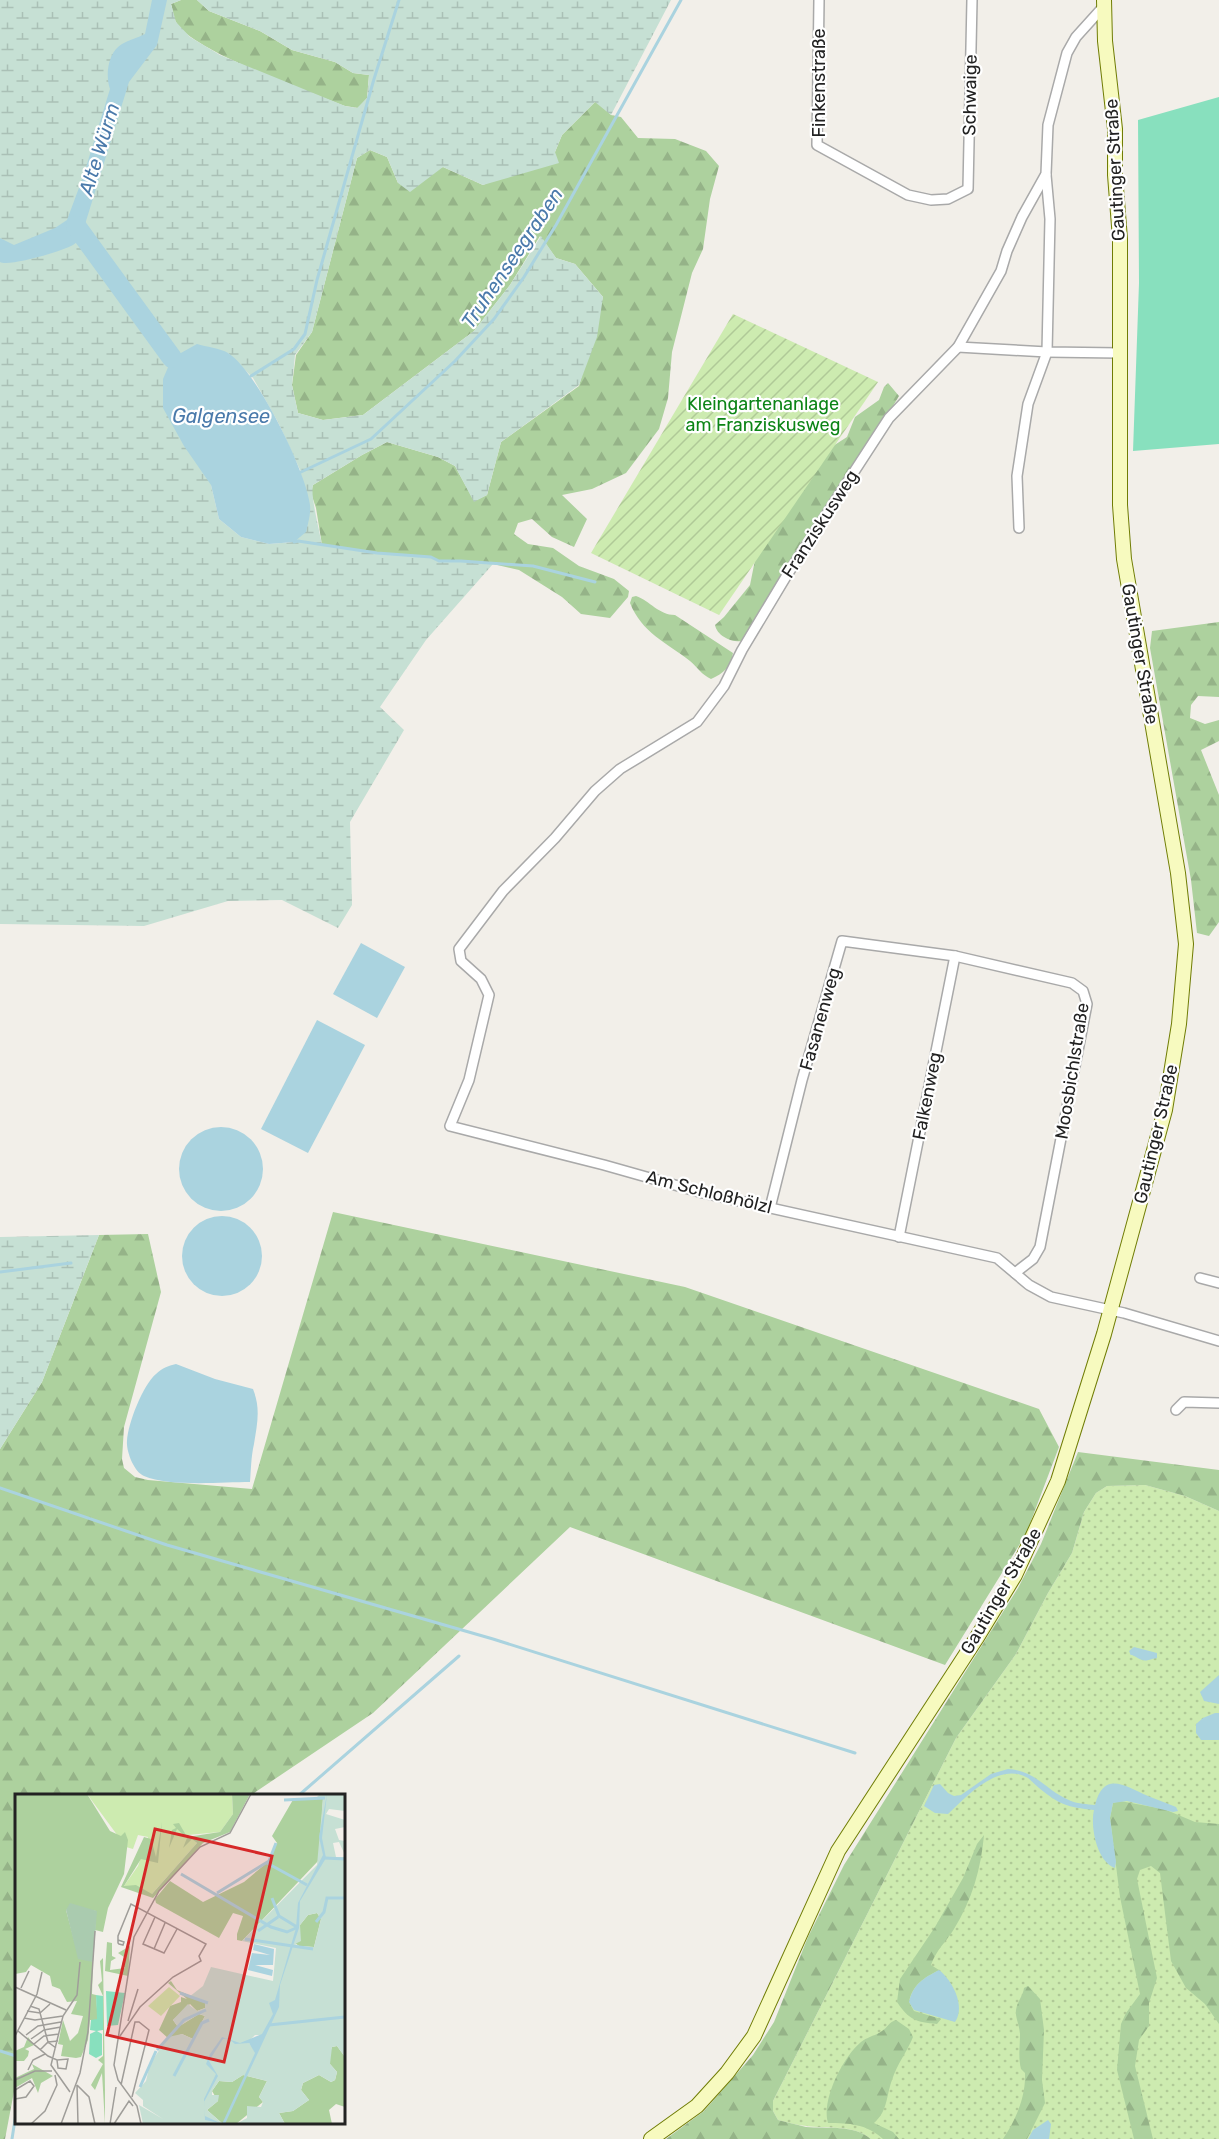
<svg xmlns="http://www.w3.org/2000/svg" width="1219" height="2139" font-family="Rubik,sans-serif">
	<defs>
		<pattern id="grass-dots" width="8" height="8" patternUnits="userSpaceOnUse" patternTransform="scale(1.5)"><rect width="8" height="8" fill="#cdebb0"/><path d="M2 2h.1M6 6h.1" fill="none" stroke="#b0c997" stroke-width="1.8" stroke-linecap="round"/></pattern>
		<pattern id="forest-firs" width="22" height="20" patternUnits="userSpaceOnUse" patternTransform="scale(1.5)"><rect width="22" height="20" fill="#add19e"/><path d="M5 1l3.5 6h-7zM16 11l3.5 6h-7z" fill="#95b388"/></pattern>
		<pattern id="wetland-marsh" width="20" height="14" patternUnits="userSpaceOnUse" patternTransform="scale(1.5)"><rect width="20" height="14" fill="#c6e0d4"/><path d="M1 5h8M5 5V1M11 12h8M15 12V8" fill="none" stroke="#aac0b6"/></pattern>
		<pattern id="garden-furrows" width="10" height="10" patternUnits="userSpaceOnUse" patternTransform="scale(1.5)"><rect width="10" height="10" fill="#cdebb0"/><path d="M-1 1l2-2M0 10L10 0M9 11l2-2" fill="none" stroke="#b0c997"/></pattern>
	</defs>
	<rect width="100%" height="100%" fill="#f2efe9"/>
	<path fill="url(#grass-dots)" d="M1145,1485L1185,1496L1219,1511V2139H871C853,2124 827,2129 806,2126C796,2125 787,2122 778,2120L773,2111V2101L956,1738L1016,1654L1048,1593L1072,1553L1084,1512L1096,1493L1107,1486Z"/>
	<g fill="url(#forest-firs)">
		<path d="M181,0H197L209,11L260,31L292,50L335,62L353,73L369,75L367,98L358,108L345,106C311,92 191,51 176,22C173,17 173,9 171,4Z"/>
		<path d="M596,101L611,115L621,117L638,138L675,139L706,151L719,166L710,199L703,249L692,273L672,352L668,398L659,429L626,473L592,489L562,495L587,519L574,547L552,537L532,519L518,523L514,534L528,544L553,548L579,566L614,579L629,591L628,597L610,618L581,614L562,597L519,570L493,564L461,561H439L431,557L377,553L322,545L316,508L311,493L313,485L362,455L387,442L438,457L455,466L474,501L487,495L501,442L579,386L603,297L575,264L556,258L540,236L510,285L474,331L363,415L323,420L298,413L292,385L296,355L312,332L357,158L370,150L387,157L398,183L443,167L483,185L555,152L562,135Z"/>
		<path d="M888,383L899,396L870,444L743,641C732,643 717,636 715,625L724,617L750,585L756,555L833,446L847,437L855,417L879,400L884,387Z"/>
		<path d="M636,596C650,601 659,615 675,615L733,653C731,667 724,673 711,679C702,675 697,667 690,661C666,642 642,633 630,603L632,597Z"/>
		<path d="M1219,622V697L1198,696L1191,705L1190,718L1205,724L1219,720V741L1201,750L1219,795V922L1209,936L1197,933L1191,880L1150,648L1152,631Z"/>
		<path d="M333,1212L685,1287L1039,1409L1059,1447L1026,1534L945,1665L570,1527L373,1713L251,1795L16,1796V2081L5,2139H0V1449L42,1382L99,1235L148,1234L161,1292L124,1427L122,1459L124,1468L135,1477L148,1480L252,1489Z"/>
		<path d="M1078,1452L1219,1470V1511L1185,1496L1145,1485L1107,1486L1096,1493L1084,1512L1072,1553L1048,1593L1016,1654L956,1738L773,2101V2111L778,2120C787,2122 797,2125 806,2127C827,2129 853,2124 871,2139H666L704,2111L753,2055L774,2022L808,1937L844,1865L1018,1588L1041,1544Z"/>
		<path d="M1120,1801L1164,1809L1195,1822L1219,1824V2024L1205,2004L1186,1988L1171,1961L1160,1873L1151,1866L1140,1870L1137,1879L1157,1978L1149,2003V2026L1139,2040L1135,2066L1153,2139H1134L1117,2070L1121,2024L1126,2013L1140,1994L1120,1897L1110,1818L1113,1803Z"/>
		<path d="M984,1835C981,1869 972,1900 954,1929C946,1942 936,1950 931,1965L939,1970C924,1978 913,1984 909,2002L914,2011L941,2019L937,2024C916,2022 909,2020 897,2002L900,1979L935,1927L963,1878L977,1844Z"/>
		<path d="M1028,1986L1040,1999L1044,2030L1042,2080L1045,2103L1027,2139H1003C1016,2120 1026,2096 1025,2073L1021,2069C1018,2057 1020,2046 1020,2035C1020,2026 1015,2018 1016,2010C1017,2002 1023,1996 1024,1988Z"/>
		<path d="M896,2020L909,2029L913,2037C907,2052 897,2064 892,2080C886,2096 888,2111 874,2123L893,2132L899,2139H883C867,2124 849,2123 828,2123C821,2100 843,2057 861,2042C867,2037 875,2036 882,2031C888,2027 889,2022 896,2020Z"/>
	</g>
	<g fill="url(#wetland-marsh)" fill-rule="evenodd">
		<path d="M0,0H181L171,4L176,22L190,37L220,55L345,106L357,108L367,98L369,75L353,73L335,62L292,50L260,31L209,11L197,0H671L611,115L595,102L562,135L555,152L559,163L483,185L443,167L410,192L398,183L387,157L370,150L357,158L312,332L295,355L292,385L298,413L323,420L363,415L474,331L510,285L541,236L556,258L575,264L603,297L597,337L579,385L501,442L487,495L474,502L455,466L438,457L387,442L362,455L313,485C310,495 320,533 322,545L377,553L431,557L439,561H461L493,564L426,640L380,707L404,730L350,822L352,905L338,928L282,900L228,901L144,926L0,924ZM228,353L253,378L278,422L301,472L294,542L269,544L241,537L219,519L211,485Z"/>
		<path d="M99,1235L42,1382L0,1449V1237Z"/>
	</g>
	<path fill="url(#garden-furrows)" d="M733,314L878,382L719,615L591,553Z"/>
	<path fill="#88e0be" d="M1219,97V444L1133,451L1139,283L1138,120Z"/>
	<g fill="#aad3df">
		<path d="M152,0H167L157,45L129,82L82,234C79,238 77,243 73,245C63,251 9,267 0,262V238L14,245L55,228L67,220L83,177L110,89C105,75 108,52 122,44C129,40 137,38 145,34Z"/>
		<path d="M197,344C206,347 220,348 228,353C257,371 306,471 310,505C311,513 308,524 306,532L294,542L269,544L241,537L219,519L211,485L184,446L163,408V379L172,358Z"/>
		<path d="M361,943L405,967L377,1018L333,994Z"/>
		<path d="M317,1020L365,1045L308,1153L261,1129Z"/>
		<circle cx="221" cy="1169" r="42"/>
		<circle cx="222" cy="1256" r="40"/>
		<path d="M176,1364L215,1379L253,1389C261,1409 257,1424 254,1444C251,1457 251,1470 250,1482C222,1482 169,1487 144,1476C134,1472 126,1451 127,1441C128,1423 143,1385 156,1374C162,1368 168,1366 176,1364Z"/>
		<path d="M1134,1647L1157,1653V1658C1146,1660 1146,1663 1136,1657C1129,1653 1132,1658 1129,1651Z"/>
		<path d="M1219,1675V1704L1204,1701L1200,1692Z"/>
		<path d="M1215,1713H1219V1740H1201L1196,1733V1724L1203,1718Z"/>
		<path d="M1008,1769C1037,1771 1046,1791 1071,1801C1078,1804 1087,1804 1095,1805C1104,1770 1125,1786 1148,1796C1157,1800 1167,1803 1176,1807L1178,1811L1173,1812L1127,1801L1113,1803L1110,1818L1116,1862L1115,1868C1097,1862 1090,1827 1094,1810C1067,1807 1060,1805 1039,1788C1035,1785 1032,1781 1028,1778C999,1761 967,1796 948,1814L935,1813L924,1806L934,1785L940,1784L948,1793L954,1796L961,1795L991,1774Z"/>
		<path d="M939,1970C952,1980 966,2006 955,2022L914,2010L909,2002C913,1984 924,1978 939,1970Z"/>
		<path d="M1048,2120L1051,2124L1049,2139H1028L1033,2130Z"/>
	</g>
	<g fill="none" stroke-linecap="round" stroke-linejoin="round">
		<g stroke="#aad3df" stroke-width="3">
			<path d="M251,376L294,349L305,334L317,280L374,79L399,0"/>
			<path d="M301,472L371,439L455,361L494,319L524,277L556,225L681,0"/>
			<path d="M294,542L298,541L377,553L431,557L439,561H461L533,566L595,582"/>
			<path d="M0,1272L71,1263"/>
			<path d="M0,1488L167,1545L493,1639L855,1753"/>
			<path d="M298,1796L459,1656"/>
			<path d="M0,2051L16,2056"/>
			<path d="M12,2139L16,2113"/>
		</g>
		<path stroke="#aad3df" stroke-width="20" d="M76,226L172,358"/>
		<defs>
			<g id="minor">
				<path d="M819,0L817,145L908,195L931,200L948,199L968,189L972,0"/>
				<path d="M1104,6L1076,37L1067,53L1048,125L1046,174L1022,217L1007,251L1001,271L958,347L889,418L787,575L742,650L724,686L697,722L620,769L595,791L555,838L503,891L459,949L461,961L481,979L489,995L469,1080L450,1126L604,1165L703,1193L997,1258L1029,1285L1051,1297L1124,1313L1219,1341"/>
				<path d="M958,347L1047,352L1119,353"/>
				<path d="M1019,528L1017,476L1028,404L1047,352L1050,219L1046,175"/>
				<path d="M770,1208L802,1080L842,941L955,956L1072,983L1083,991L1087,1004L1040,1247L1033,1259L1015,1273"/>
				<path d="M899,1237L955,956"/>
				<path d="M1200,1278L1219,1283"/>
				<path d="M1176,1410L1184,1402L1219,1403"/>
			</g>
			<path id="secondary" d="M651,2139L697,2106L727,2073L754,2036L838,1851L976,1639L1015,1575L1058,1481L1104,1334L1165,1110L1179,1024L1186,944L1178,873L1124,559L1120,505V239L1115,175V129L1105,41L1104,0"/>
		</defs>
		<use href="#minor" stroke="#a9a9a9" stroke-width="12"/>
		<use href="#secondary" stroke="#707d05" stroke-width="16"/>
		<use href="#minor" stroke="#fff" stroke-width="9"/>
		<use href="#secondary" stroke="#f7fabf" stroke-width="14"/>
	</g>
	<g text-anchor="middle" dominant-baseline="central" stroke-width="4.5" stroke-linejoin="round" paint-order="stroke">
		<g font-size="18" fill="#222" stroke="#fff">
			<text transform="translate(819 83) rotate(-90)">Finkenstraße</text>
			<text transform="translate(970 95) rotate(-89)">Schwaige</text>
			<text transform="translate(1115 170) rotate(-93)">Gautinger Straße</text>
			<text transform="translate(820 524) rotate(-57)">Franziskusweg</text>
			<text transform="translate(1140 654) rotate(80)">Gautinger Straße</text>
			<text transform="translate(820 1019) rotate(-74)">Fasanenweg</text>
			<text transform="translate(1072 1071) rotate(-81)">Moosbichlstraße</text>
			<text transform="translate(927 1096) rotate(-79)">Falkenweg</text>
			<text transform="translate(1156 1134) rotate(-77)">Gautinger Straße</text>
			<text transform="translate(709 1192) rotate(14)">Am Schloßhölzl</text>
			<text transform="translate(1001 1591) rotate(-60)">Gautinger Straße</text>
		</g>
		<g font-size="18" fill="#0c8416" stroke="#fff">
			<text x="763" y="404">Kleingartenanlage<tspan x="763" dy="21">am Franziskusweg</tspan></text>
		</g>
		<g font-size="20" font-style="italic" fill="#4a7aab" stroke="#fff">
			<text transform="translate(99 149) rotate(-73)">Alte Würm</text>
			<text transform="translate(512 258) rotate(-56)">Truhenseegraben</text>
			<text x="221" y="416">Galgensee</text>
		</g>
	</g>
	<g transform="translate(15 1794)">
		<rect width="330" height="330" fill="#f2efe9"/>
		<path d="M72,0H217L218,20L205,38L173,41L182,49L136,101L122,92H109L123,72L133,43L123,41L118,55L111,53Z" fill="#cdebb0"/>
		<path d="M0,0H72L95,37L106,42L110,38L113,46L109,80L93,114L88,138L80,136L81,117L59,113L51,116L62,157L78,168L77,200L81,201L82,215V226H75L73,246L66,263L61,264L46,262L48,251L43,250L48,226L55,247L63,239L68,222L56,220L62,207L52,208L45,195L37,192L35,182L16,171L11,178L0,180ZM217,0H235L215,38L188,49L138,104L106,93L129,43L136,45L141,63L147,28L143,69L126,65L109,92L121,91L137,100L182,49L177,45L168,54L172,44L162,35L154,54L157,36L161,34L158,30L164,29L172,43L205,38L218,20ZM279,4H308L304,66L227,147L222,146V140L228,122L218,119L204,144L141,109L140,105L155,87L188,108L229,88L254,67L262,49L257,42ZM302,119L306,125L299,153L284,152L280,149L285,131L293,121ZM92,148L97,149V162L101,164L96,167L95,176L110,174L107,171L109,163L103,159L115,152L113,182L90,177ZM88,164L90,297V330L87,279L80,296L76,291L88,270L83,266L88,262V202L83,191L87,187L85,167ZM156,187L162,196L190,208V214L182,217L175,210L158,226L163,233L184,220L190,222L178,245L167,240L154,245L144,236L155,212L166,208V203L172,205L153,189ZM13,243L19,251L10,255L14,257L13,262L9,267H0V257L9,253ZM322,252L330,263V313L321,310L314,316L317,330H270L264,319L278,317L294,306L286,296L288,289L304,281L316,288L320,286L322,278L315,270L314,261L317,253ZM17,270L38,282L26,289L23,299L17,284L0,294V284L19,275ZM228,281L252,287L244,303L248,308L221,330H208L192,316L203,307L197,297L204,287L217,288Z" fill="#add19e"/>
		<path d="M305,0H330V17L314,15L311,20L330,26V33L320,35L324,46L330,47V61L324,48L318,49L321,63H330V263L322,252L317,253L315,270L322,278L320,286L316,288L304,281L288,289L286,296L294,306L278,317L264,319L270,330H221L232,324V312L246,313L248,308L244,303L252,287L228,281L217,288L204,287L197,297V301H204L203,307L192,316L208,330H128L124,311L148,325L128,312V306L120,299L131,287L135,270L153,243L167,240L178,245L190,222L184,220L163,233L158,226L173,210L182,217L190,214V208L174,203L188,192L196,173L258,187L261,154L227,147L302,71L308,4H301ZM302,119L306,125L299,153L284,152L280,150L286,147L285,131L293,121ZM240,241H250L242,259L233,248Z" fill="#c6e0d4" fill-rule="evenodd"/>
		<path d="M55,109L82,117L78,168L63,165L51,116Z" fill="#aacbaf"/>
		<path d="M154,193L165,202L146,222L133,212Z" fill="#cdebb0"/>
		<path d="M91,197L110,199L103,231L92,232ZM81,201L88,202V236L82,237L87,240V261L81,264L74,260L75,240L81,237L75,236L76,226L82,225Z" fill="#88e0be"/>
		<path d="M312,0L307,44L311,64L285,107L284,134L265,191L264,213L210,330L190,326L189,305L201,280L191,270L195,260L207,243L225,249L247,240L258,220L254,209L260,206L281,134L283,109L308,61L304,43ZM213,244L220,250L234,249L240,259L207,330L190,322L189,308L203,282L194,267L208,245ZM239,150L259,155L258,171H240L258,176L257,182L233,176L237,159L255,161L238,156Z" fill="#aad3df" fill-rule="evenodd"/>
		<path fill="none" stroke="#aad3df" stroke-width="3" d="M269,6L310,4M310,64L330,65M252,69L292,91M166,80L256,133L272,138L281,134M202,99L254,67L261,49M257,104L264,122L282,133M301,128L309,118L312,104H330M243,137L263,123M230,145L298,155M165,199L193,209M254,231L330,223M142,256L169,226L191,216M159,282L187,229L194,226M125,293L141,257"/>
		<path fill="none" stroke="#9f9d99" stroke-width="1.5" d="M140,123L128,150L149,159L162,135M103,146L109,148L108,151L104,150L103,149V142L116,110L191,150L184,162L186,167L158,183L125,213L105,242M139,155L150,129M0,193L51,216M6,194L14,177M15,212L24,215L33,248L41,254M12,217L25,219L35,210M9,224L20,226L48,222M113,227L123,195M3,237L33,262L42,266L53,265L51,275L43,274L42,266M11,241L23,232L46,228M0,242L22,200L27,178M16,245L29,236L46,233M19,250L29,242L44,240M25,256L33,248L43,247M13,276L18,266L30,260M0,286L20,277H37M62,291L74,303L80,330M62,291L63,330M106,291L120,228H124L134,236L117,303M0,296L15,287L19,292L11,303L0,305M55,298L36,271L48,222L62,201L65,168M16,330L30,317L42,291L40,281M46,330L65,279L73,238L80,137M95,330L101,293M99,330L114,307L118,312M126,330L122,312L103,286L99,271L119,143L144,97L185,53L215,39L236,0"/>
		<path fill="#d62828" fill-opacity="0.15" stroke="#d62828" stroke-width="3" d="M140,35L257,62L209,268L92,241Z"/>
		<rect width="330" height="330" fill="none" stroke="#222" stroke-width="3"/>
	</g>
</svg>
